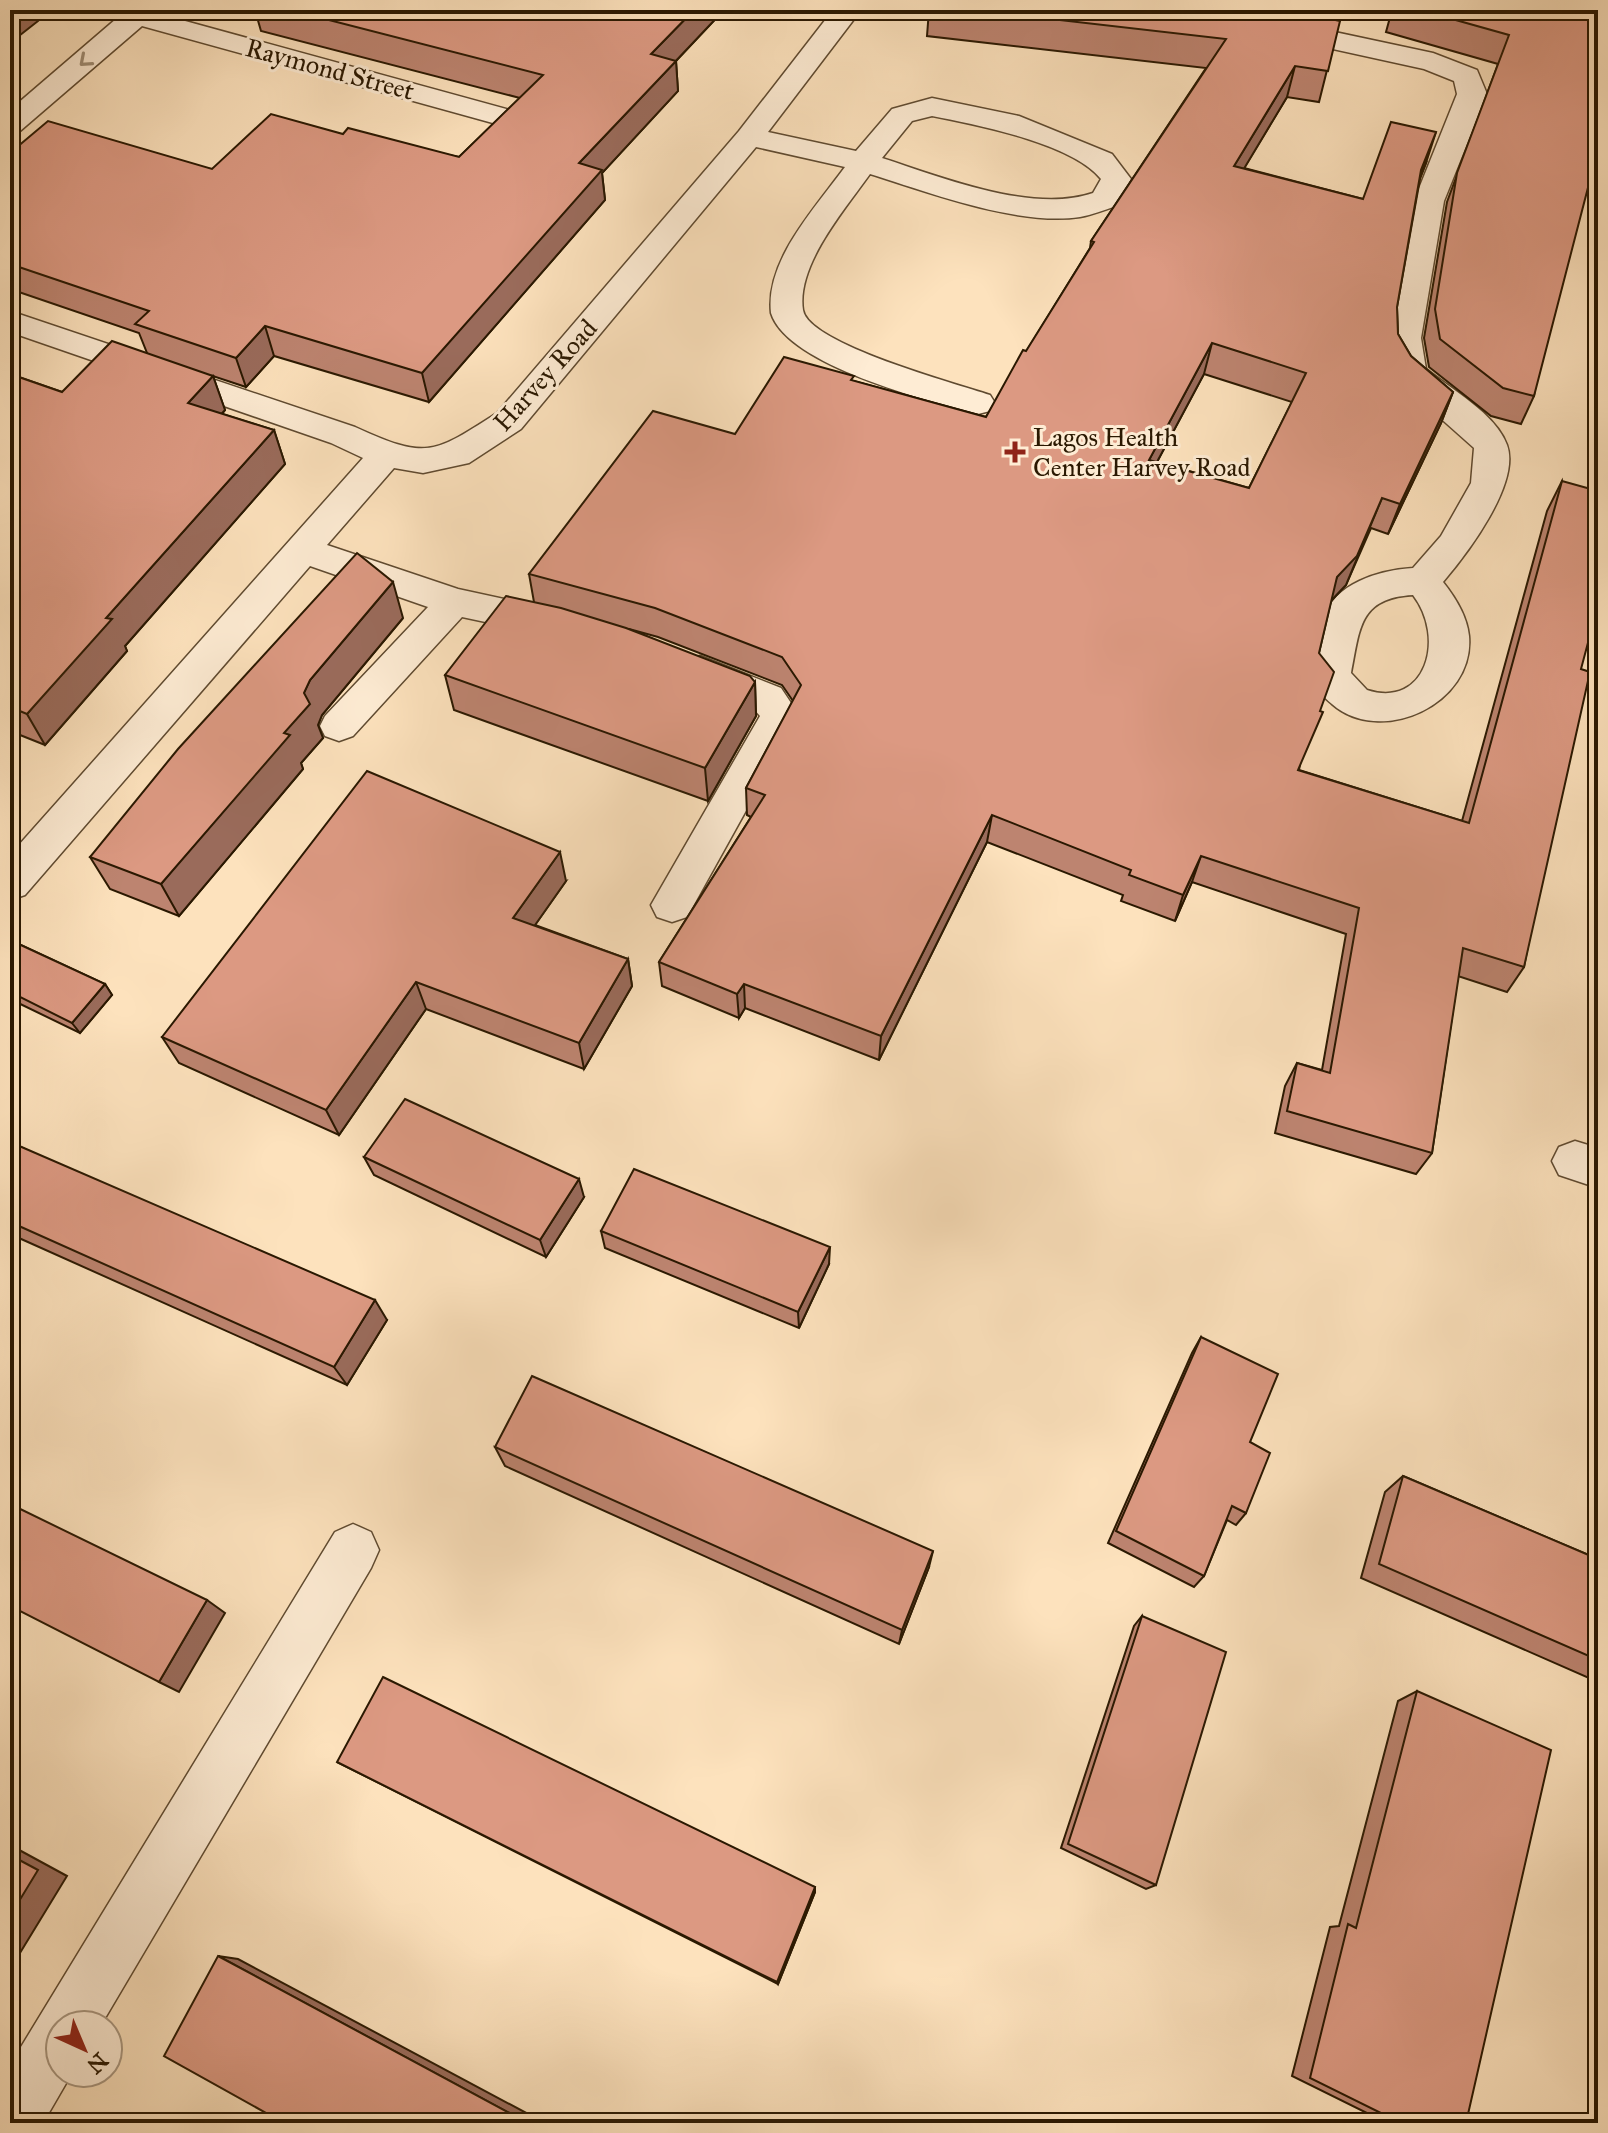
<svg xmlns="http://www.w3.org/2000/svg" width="1608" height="2133" font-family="'IM FELL Great Primer',serif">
	<rect width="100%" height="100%" fill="#fde2bd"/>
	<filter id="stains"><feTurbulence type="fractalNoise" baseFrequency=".0025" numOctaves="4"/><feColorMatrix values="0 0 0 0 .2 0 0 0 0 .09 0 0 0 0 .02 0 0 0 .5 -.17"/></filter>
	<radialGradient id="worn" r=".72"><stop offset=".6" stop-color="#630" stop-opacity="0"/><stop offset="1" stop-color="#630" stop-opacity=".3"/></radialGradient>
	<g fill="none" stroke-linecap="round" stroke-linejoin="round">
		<defs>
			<g id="minor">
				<path d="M99,10H158L156,13L510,110L515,116L510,122L500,125L142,26L20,131L10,134V110L116,19L103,16Z"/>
				<path d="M833,10H861L768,132L856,151L892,109L932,98L1019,116L1112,154L1131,179L1116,206C1104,210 1092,215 1080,217C1017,226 931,193 870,174C846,208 796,265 803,310C808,344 957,384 990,395L995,403L990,411L978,414C928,401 787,365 771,313C765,260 816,207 845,167L756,147L521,429L469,463L423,473L394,468L327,545L458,589L568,613L574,623L568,633L555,637L462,617L353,736L339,741L325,736L320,726L325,716L428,607L310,566L25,895L10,900V855L363,458L331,443L10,332V311L355,427C427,460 433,454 497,413L739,131ZM932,116C977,125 1072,143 1101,179L1093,193C1032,214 941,177 882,158L912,121Z"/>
				<path d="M1179,10H1232L1433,53L1477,70L1487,94L1444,201L1421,338L1426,369C1451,389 1496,414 1507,445C1521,483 1467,554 1443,582C1455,597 1467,616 1469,636C1475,704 1381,747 1332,704C1324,697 1316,691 1314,680C1310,663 1320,637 1324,620C1332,583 1381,570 1413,568L1441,536L1471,483L1474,448L1402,384L1390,364L1389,338L1414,201L1457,94L1454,81L1424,69L1183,16ZM1413,595C1446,638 1426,709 1367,690L1351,673C1360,628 1359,598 1413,595Z"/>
				<path d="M700,656L781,688L799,715L687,917L672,922L657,917L651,905L760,716L753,708L687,680L681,670L687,660Z"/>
				<path d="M1575,1141L1598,1148V1188L1559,1175L1552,1161L1559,1147Z"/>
				<path d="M353,1524L371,1532L379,1550L371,1568L101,2025H60V2073H72L43,2123H10V2065L335,1532Z"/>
			</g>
		</defs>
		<use href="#minor" stroke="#5f4a30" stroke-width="3"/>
		<use href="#minor" fill="#feecd4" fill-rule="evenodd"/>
	</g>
	<g fill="#bd8470" stroke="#2a1801" stroke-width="2" fill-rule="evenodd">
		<path d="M255,10H724L676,61L678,91L602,173L605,200L429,402L274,356L246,387L213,376L225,410L222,414L274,430L285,464L125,646L127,651L45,745L10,731V374L62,392L147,353L139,333L10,289V153L212,169L343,134L459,157L520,98L261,31Z"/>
		<path d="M929,10H1342L1319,102L1287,97L1244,168L1363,199L1426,163L1420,179L1397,307L1398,334L1411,356L1453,392L1441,423L1388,534L1371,528L1346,585L1331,601L1319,653L1299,770L1462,821L1547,511L1562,481L1581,669L1524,967L1507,992L1458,976L1432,1153L1416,1174L1275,1133L1285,1086L1297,1063L1322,1070L1346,934L1192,882L1175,921L1121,901L1123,895L987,842L879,1060L745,1008L739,1018L662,986L659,962L751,817L747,815L746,788L793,701L782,685L658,637L629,629L755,682L756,716L708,801L454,710L445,675L534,602L529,574L735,434L854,381L986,417L1090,248L1091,241L1206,68L927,36ZM1204,374L1292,402L1249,488L1157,462Z"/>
		<path d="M1392,10H1598L1534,396L1521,424L1491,416L1429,367L1424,338L1447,202L1498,64L1386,32Z"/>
		<path d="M403,618L322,715L318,725L323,738L301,763L303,769L179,916L110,889L90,857Z"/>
		<path d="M566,881L535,925L628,959L632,986L584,1069L426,1009L339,1135L179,1063L162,1037Z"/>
		<path d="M10,940L105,984L112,995L80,1033L10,999Z"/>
		<path d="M10,1142L387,1320L347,1385L10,1234Z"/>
		<path d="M364,1157L584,1197L546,1257L374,1175Z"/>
		<path d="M601,1231L829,1264L799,1328L605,1248Z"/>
		<path d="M1201,1337L1250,1442L1246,1513L1236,1525L1227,1520L1204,1576L1194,1587L1108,1543L1192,1353Z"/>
		<path d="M495,1447L929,1567L899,1644L505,1466Z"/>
		<path d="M1403,1476L1598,1559V1682L1361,1578L1385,1492Z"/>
		<path d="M1142,1616L1156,1885L1146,1889L1061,1848L1134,1626Z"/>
		<path d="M1417,1691L1466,2123H1387L1292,2076L1330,1927L1339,1926L1398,1701Z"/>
		<path d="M337,1762L815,1887V1892L778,1984Z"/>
	</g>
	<g fill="#9a6b5b" stroke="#2a1801" stroke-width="2">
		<path d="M10,10H33L38,21L10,43Z"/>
		<path d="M694,10H724L654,84L651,54Z"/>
		<path d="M676,61L678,91L602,173L605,200L429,402L422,373L579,163Z"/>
		<path d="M1295,66L1287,97L1227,197L1234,166Z"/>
		<path d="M1436,132L1426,163L1411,200L1421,170Z"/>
		<path d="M265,326L274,356L246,387L236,358Z"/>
		<path d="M1212,343L1204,374L1142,490L1149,460Z"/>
		<path d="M213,376L225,410L201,437L188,403Z"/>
		<path d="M1453,392L1441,423L1388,534L1400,504Z"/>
		<path d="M274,430L285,464L125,646L127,651L45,745L27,714L106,618Z"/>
		<path d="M1382,498L1346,585L1326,606L1337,577Z"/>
		<path d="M393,582L403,618L322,715L318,725L323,738L301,763L303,769L179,916L161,884L284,733L310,680Z"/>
		<path d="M755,682L756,716L708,801L705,768Z"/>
		<path d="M992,815L987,842L879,1060L881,1036Z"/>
		<path d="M560,852L566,881L521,945L513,918Z"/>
		<path d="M1201,856L1192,882L1175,921L1183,895Z"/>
		<path d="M628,959L632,986L584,1069L579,1043Z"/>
		<path d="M416,982L426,1009L339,1135L326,1110Z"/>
		<path d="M105,984L112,995L80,1033L72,1023Z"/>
		<path d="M744,984L745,1008L739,1018L737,994Z"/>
		<path d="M579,1179L584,1197L546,1257L540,1240Z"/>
		<path d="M830,1247L829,1264L799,1328L798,1312Z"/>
		<path d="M375,1300L387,1320L347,1385L334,1367Z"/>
		<path d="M933,1551L929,1567L899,1644L902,1630Z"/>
		<path d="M207,1600L225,1613L179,1692L159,1682Z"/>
		<path d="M10,1845L67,1876L12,1966H10Z"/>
		<path d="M815,1887V1892L778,1984L777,1982Z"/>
		<path d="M218,1956L238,1959L545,2123H528Z"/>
	</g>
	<g fill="#dc9982" stroke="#2a1801" stroke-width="2" fill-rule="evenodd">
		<path d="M290,10H694L651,54L676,61L579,163L602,170L422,373L265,326L236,358L135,324L149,311L10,264V153L48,121L212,169L271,114L343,134L348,128L459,157L543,75Z"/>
		<path d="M973,10H1290L1340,21L1328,71L1295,66L1234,166L1363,199L1391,122L1436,132L1421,170L1397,307L1398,334L1411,356L1453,392L1400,504L1382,498L1357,556L1337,577L1319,653L1334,672L1320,711L1323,712L1298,770L1469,823L1562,481L1598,491V605L1581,669L1590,672L1524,967L1463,948L1432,1153L1287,1111L1297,1063L1330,1073L1359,908L1201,856L1183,895L1129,875L1131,870L992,815L881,1036L744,984L737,994L659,962L765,795L746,788L801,685L782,657L655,608L529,574L653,411L735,434L784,357L854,376L851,380L986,417L1023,350L1026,351L1094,242L1091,241L1226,39ZM1212,343L1306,373L1249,488L1149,460Z"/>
		<path d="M1420,10H1598V149L1534,396L1503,388L1440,339L1435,309L1457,173L1509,35Z"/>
		<path d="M112,341L213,376L188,403L274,430L106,618L112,619L27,714L10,707V374L62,392Z"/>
		<path d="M357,553L393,582L310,680L304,693L310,704L284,733L290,735L161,884L90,857L178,749Z"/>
		<path d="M506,596L561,608L626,628L750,676L755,682L705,768L445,675Z"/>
		<path d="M367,771L560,852L513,918L628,959L579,1043L416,982L326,1110L162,1037Z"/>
		<path d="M10,940L105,984L72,1023L10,992Z"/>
		<path d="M405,1099L579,1179L540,1240L364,1157Z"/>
		<path d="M10,1142L375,1300L334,1367L10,1222Z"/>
		<path d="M634,1169L830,1247L798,1312L601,1231Z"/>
		<path d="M1201,1337L1278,1374L1250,1442L1270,1453L1246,1513L1232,1506L1204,1576L1116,1531Z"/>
		<path d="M532,1376L933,1551L902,1630L495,1447Z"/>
		<path d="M1403,1476L1598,1559V1660L1379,1564Z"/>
		<path d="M10,1504L207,1600L159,1682L10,1606Z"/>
		<path d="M1142,1616L1226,1652L1156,1885L1068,1844Z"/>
		<path d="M383,1677L815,1887L777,1982L337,1762Z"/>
		<path d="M1417,1691L1551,1750L1466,2123H1401L1310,2078L1348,1924L1356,1928Z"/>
		<path d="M10,1855L38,1870L10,1916Z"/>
		<path d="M218,1956L528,2123H284L164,2056Z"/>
	</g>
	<defs><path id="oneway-chevron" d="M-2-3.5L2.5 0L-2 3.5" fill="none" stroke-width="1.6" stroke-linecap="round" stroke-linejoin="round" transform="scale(2)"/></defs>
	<use stroke="#9f8d75" href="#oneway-chevron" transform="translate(85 61) rotate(139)"/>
	<path fill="#8f2418" stroke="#feecd4" stroke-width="3" d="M1011 440h8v8h8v8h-8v8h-8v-8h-8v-8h8z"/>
	<g text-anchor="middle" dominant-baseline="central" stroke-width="6" stroke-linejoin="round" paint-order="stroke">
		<g font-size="26" fill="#2a1801" stroke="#feecd4">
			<text transform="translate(330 69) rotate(15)">Raymond Street</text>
			<text transform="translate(545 375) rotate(-48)">Harvey Road</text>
		</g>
		<g font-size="26" fill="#2a1801" stroke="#feecd4" text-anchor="start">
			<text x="1033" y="437">Lagos Health<tspan x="1033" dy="30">Center Harvey Road</tspan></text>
		</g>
	</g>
	<rect width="1608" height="2133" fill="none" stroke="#fde2bd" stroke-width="40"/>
	<rect x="12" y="12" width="1584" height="2109" fill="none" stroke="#2a1801" stroke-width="4"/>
	<rect x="20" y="20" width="1568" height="2093" fill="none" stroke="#2a1801" stroke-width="2"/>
	<g transform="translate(84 2049) rotate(136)"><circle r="38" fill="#feecd4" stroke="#a99780" stroke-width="2"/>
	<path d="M0-6L14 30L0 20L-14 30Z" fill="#8f2418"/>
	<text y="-12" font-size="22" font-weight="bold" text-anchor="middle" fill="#2a1801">N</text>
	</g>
	<rect width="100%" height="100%" filter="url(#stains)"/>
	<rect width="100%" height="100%" fill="url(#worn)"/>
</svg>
